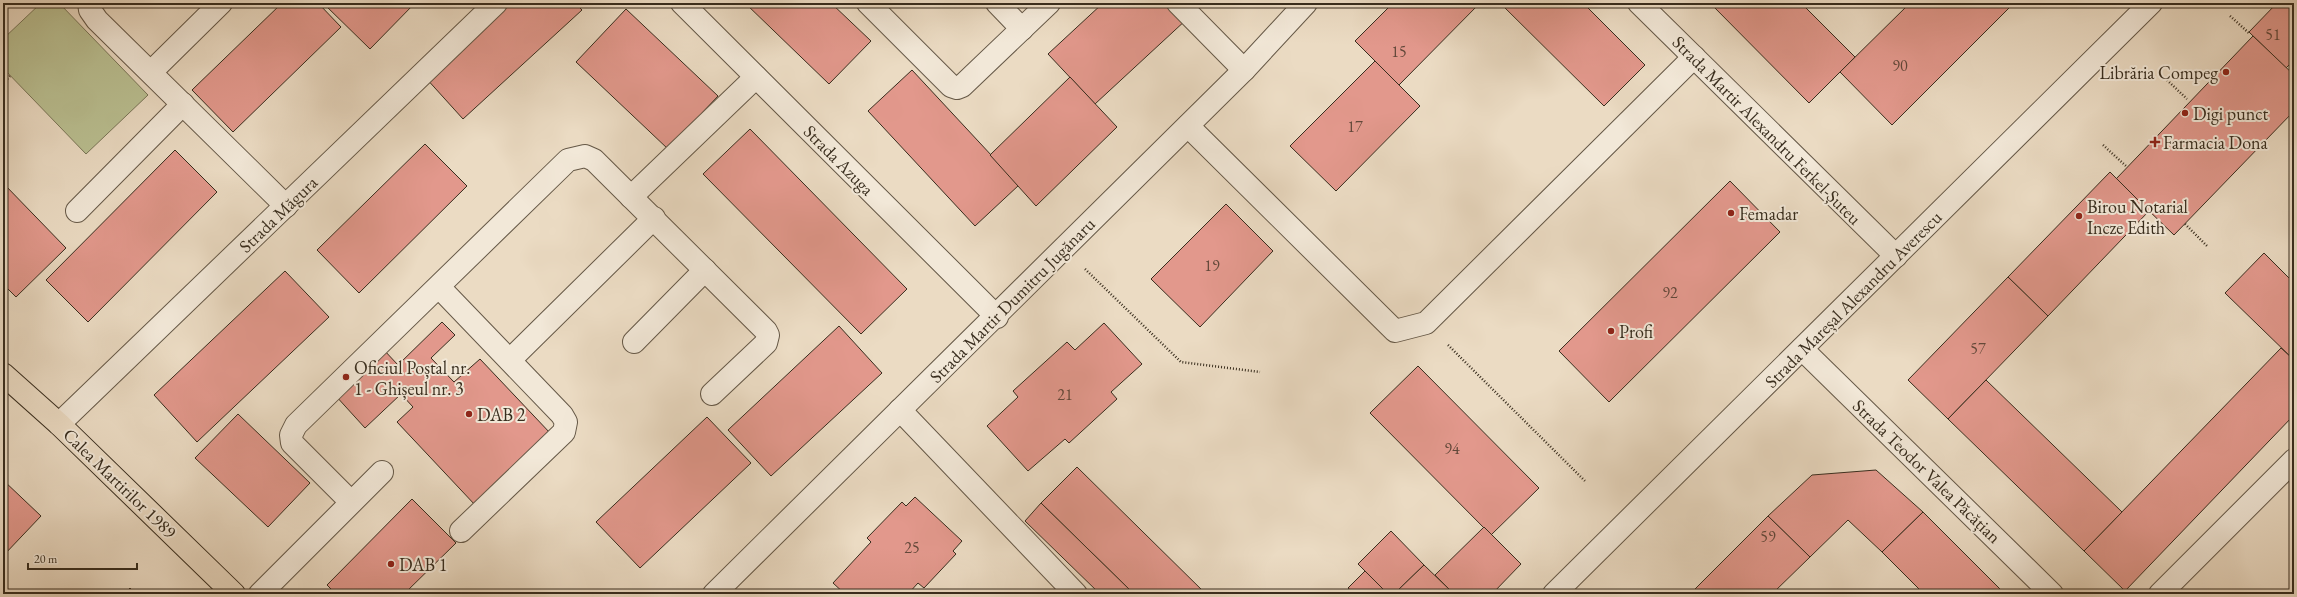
<svg xmlns="http://www.w3.org/2000/svg" width="2297" height="597" font-family="'EB Garamond',serif">
	<rect width="100%" height="100%" fill="#ebdbc3"/>
	<filter id="stains"><feTurbulence type="fractalNoise" baseFrequency=".005" numOctaves="4"/><feColorMatrix values="0 0 0 0 .2 0 0 0 0 .09 0 0 0 0 .02 0 0 0 .5 -.17"/></filter>
	<radialGradient id="worn" r=".72"><stop offset=".6" stop-color="#630" stop-opacity="0"/><stop offset="1" stop-color="#630" stop-opacity=".3"/></radialGradient>
	<path fill="#bac092" stroke="#797658" d="M41,3H59L148,95L86,154L3,68V39Z"/>
	<g fill="#e2988c" stroke="#382d1e">
		<path d="M282,3H318L341,27L233,132L192,90Z"/>
		<path d="M323,3H415L370,49Z"/>
		<path d="M505,3H575L582,10L463,119L425,77Z"/>
		<path d="M745,3H831L871,41L829,84Z"/>
		<path d="M1103,3H1172L1187,19L1095,104L1048,54Z"/>
		<path d="M1393,3H1480L1399,85L1355,41Z"/>
		<path d="M1500,3H1583L1645,65L1604,106Z"/>
		<path d="M1710,3H1801L1855,57L1809,103Z"/>
		<path d="M1910,3H2014L1892,125L1840,72Z"/>
		<path d="M2277,3H2294V60L2286,68L2249,32Z"/>
		<path d="M626,9L718,96L668,149L576,62Z"/>
		<path d="M2253,36L2294,75V111L2174,235L2116,179Z"/>
		<path d="M1375,61L1420,106L1336,191L1290,146Z"/>
		<path d="M912,70L1019,185L975,226L868,111Z"/>
		<path d="M1070,77L1117,127L1036,206L990,155Z"/>
		<path d="M750,129L907,289L861,334L703,174Z"/>
		<path d="M425,144L467,186L359,293L317,250Z"/>
		<path d="M175,150L217,192L88,322L46,280Z"/>
		<path d="M2110,172L2149,211L2048,316L2008,277Z"/>
		<path d="M1730,181L1780,232L1609,402L1559,351Z"/>
		<path d="M3,183L66,248L16,297L3,284Z"/>
		<path d="M1226,204L1273,251L1200,327L1151,279Z"/>
		<path d="M2264,253L2294,283V360L2225,293Z"/>
		<path d="M285,271L329,317L197,442L154,395Z"/>
		<path d="M2008,277L2048,316L1948,419L1908,380Z"/>
		<path d="M442,322L455,335L431,358L454,382L480,359L551,434L476,506L397,422L413,407L401,394L365,428L335,395L383,349L398,365Z"/>
		<path d="M1104,323L1142,364L1111,392L1117,399L1069,443L1065,439L1028,471L987,426L1018,397L1013,391L1067,342L1075,350Z"/>
		<path d="M839,326L882,373L771,476L728,430Z"/>
		<path d="M2281,348L2294,360V415L2125,591L2084,551Z"/>
		<path d="M1418,366L1539,488L1491,535L1370,413Z"/>
		<path d="M1986,380L2122,512L2084,551L1948,419Z"/>
		<path d="M238,414L310,483L268,527L195,458Z"/>
		<path d="M707,417L751,463L640,568L596,522Z"/>
		<path d="M1077,467L1206,594H1134L1041,503Z"/>
		<path d="M1876,470L1923,512L1882,552L1848,520L1810,557L1768,516L1812,475Z"/>
		<path d="M3,480L41,516L3,556Z"/>
		<path d="M915,497L962,541L953,551L956,554L924,588L918,583L908,594H845L833,583L871,542L867,538L902,502L906,506Z"/>
		<path d="M412,499L456,543L404,594H336L327,585Z"/>
		<path d="M1041,503L1134,594H1100L1025,521Z"/>
		<path d="M1923,512L2005,594H1924L1882,552Z"/>
		<path d="M1768,516L1810,557L1772,594H1690Z"/>
		<path d="M1484,527L1521,564L1492,594H1454L1435,575Z"/>
		<path d="M1391,531L1424,565L1394,594H1388L1358,564Z"/>
		<path d="M1424,565L1454,594H1394Z"/>
		<path d="M1365,571L1388,594H1355L1348,588Z"/>
		<path d="M130,588L135,594H124Z"/>
	</g>
	<g fill="none" stroke-linecap="round" stroke-linejoin="round">
		<defs>
			<g id="minor">
				<path d="M89,3L90,10L97,20L286,206"/>
				<path d="M682,3L997,317"/>
				<path d="M868,3L951,86L957,88L962,86L1049,3"/>
				<path d="M997,3L1022,29"/>
				<path d="M1178,3L1244,70"/>
				<path d="M1639,3L1896,256"/>
				<path d="M151,72L221,3"/>
				<path d="M1188,126L1395,331L1426,323L1694,57"/>
				<path d="M631,197L756,77"/>
				<path d="M77,211L183,104"/>
				<path d="M439,287L562,415L566,422L564,432L461,531"/>
				<path d="M634,342L705,270"/>
				<path d="M1802,349L2052,594"/>
				<path d="M510,360L654,218"/>
				<path d="M900,410L1076,594"/>
				<path d="M59,424L496,3"/>
				<path d="M351,502L292,443L291,435L296,425L568,160L585,156L594,160L766,331L768,335L766,343L712,394"/>
				<path d="M260,594L382,472"/>
				<path d="M714,594L1244,70L1306,3"/>
				<path d="M1554,594L2151,3"/>
				<path d="M2160,594L2294,460"/>
			</g>
			<path id="major" d="M3,374L59,424L234,594"/>
		</defs>
		<use href="#minor" stroke="#655847" stroke-width="24"/>
		<use href="#major" stroke="#382d1e" stroke-width="24"/>
		<g stroke="#382d1e" stroke-width="2.5" stroke-dasharray="1 2" stroke-linecap="butt">
			<path d="M2230,16L2250,34"/>
			<path d="M2167,80L2187,99"/>
			<path d="M3,83L10,76"/>
			<path d="M2103,145L2127,167"/>
			<path d="M2185,224L2208,247"/>
			<path d="M1085,269L1181,362L1260,372"/>
			<path d="M1448,345L1585,481"/>
		</g>
		<use href="#minor" stroke="#f2e8d8" stroke-width="22"/>
		<use href="#major" stroke="#ebdbc3" stroke-width="22"/>
	</g>
	<g fill="#8f2418" stroke="#f2e8d8" stroke-width="1.5">
		<circle cx="2226" cy="72" r="4"/>
		<circle cx="2185" cy="113" r="4"/>
		<path d="M2153 136h4v4h4v4h-4v4h-4v-4h-4v-4h4z"/>
		<circle cx="1731" cy="213" r="4"/>
		<circle cx="2079" cy="216" r="4"/>
		<circle cx="1611" cy="331" r="4"/>
		<circle cx="346" cy="377" r="4"/>
		<circle cx="469" cy="414" r="4"/>
		<circle cx="391" cy="564" r="4"/>
	</g>
	<g text-anchor="middle" dominant-baseline="central" stroke-width="4" stroke-linejoin="round" paint-order="stroke">
		<g font-size="16" fill="#62483a">
			<text x="2273" y="34">51</text>
			<text x="1399" y="51">15</text>
			<text x="1900" y="65">90</text>
			<text x="1355" y="126">17</text>
			<text x="1212" y="265">19</text>
			<text x="1670" y="292">92</text>
			<text x="1978" y="348">57</text>
			<text x="1065" y="394">21</text>
			<text x="1452" y="448">94</text>
			<text x="1768" y="536">59</text>
			<text x="912" y="547">25</text>
		</g>
		<g font-size="18" fill="#382d1e" stroke="#f2e8d8" text-anchor="start">
			<text x="2218" y="72" text-anchor="end">Librăria Compeg</text>
			<text x="2193" y="113">Digi punct</text>
			<text x="2163" y="142">Farmacia Dona</text>
			<text x="2087" y="206">Birou Notarial<tspan x="2087" dy="21">Incze Edith</tspan></text>
			<text x="1739" y="213">Femadar</text>
			<text x="1619" y="331">Profi</text>
			<text x="354" y="367">Oficiul Poștal nr.<tspan x="354" dy="21">1 - Ghișeul nr. 3</tspan></text>
			<text x="477" y="414">DAB 2</text>
			<text x="399" y="564">DAB 1</text>
		</g>
		<g font-size="18" fill="#382d1e" stroke="#f2e8d8">
			<text transform="translate(1767 130) rotate(45)">Strada Martir Alexandru Ferkel-Șuteu</text>
			<text transform="translate(839 160) rotate(45)">Strada Azuga</text>
			<text transform="translate(278 214) rotate(-44)">Strada Măgura</text>
			<text transform="translate(1853 299) rotate(-45)">Strada Mareșal Alexandru Averescu</text>
			<text transform="translate(1012 300) rotate(-45)">Strada Martir Dumitru Jugănaru</text>
			<text transform="translate(1927 471) rotate(44)">Strada Teodor Valea Păcățian</text>
			<text transform="translate(120 483) rotate(44)">Calea Martirilor 1989</text>
		</g>
	</g>
	<rect width="2297" height="597" fill="none" stroke="#ebdbc3" stroke-width="16"/>
	<rect x="4" y="4" width="2289" height="589" fill="none" stroke="#382d1e" stroke-width="2"/>
	<rect x="8" y="8" width="2281" height="581" fill="none" stroke="#382d1e"/>
	<path d="M28 563v6h109v-6" fill="none" stroke="#382d1e" stroke-width="2"/>
	<text x="34" y="563" font-size="12" fill="#382d1e" stroke="#f2e8d8" stroke-width="3" paint-order="stroke">20 m</text>
	<rect width="100%" height="100%" filter="url(#stains)"/>
	<rect width="100%" height="100%" fill="url(#worn)"/>
</svg>
